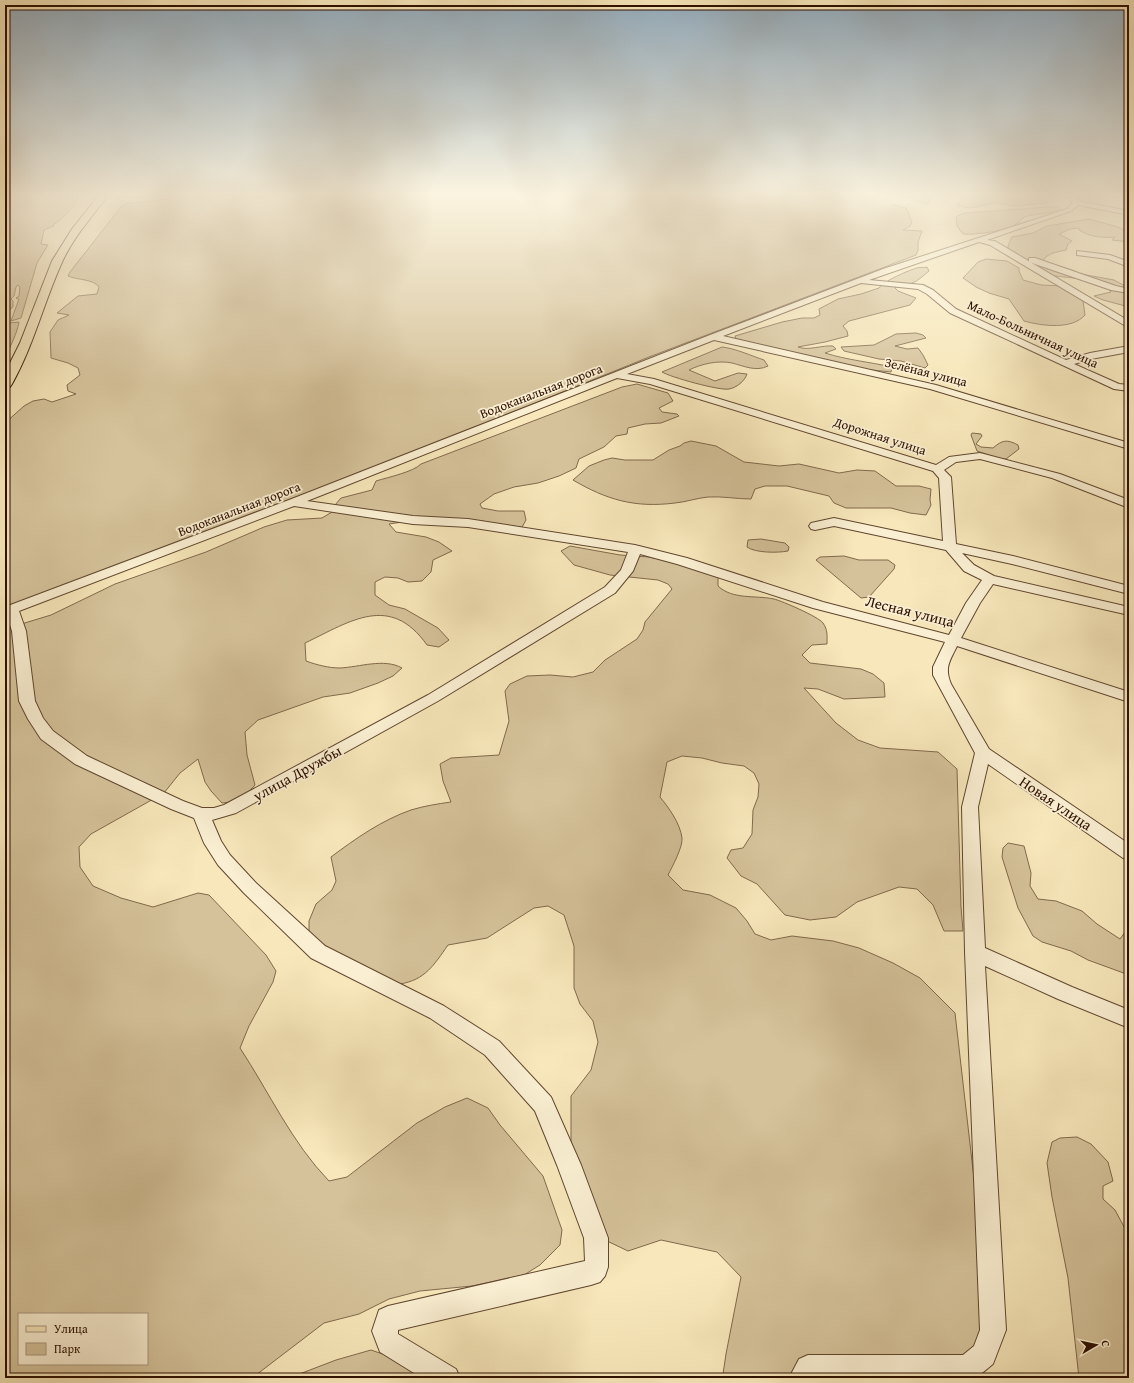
<svg xmlns="http://www.w3.org/2000/svg" width="1134" height="1383" font-family="'Gentium Book Plus',serif">
	<rect width="100%" height="100%" fill="#f7e7ba"/>
	<filter id="stains"><feTurbulence type="fractalNoise" baseFrequency=".005" numOctaves="4"/><feColorMatrix values="0 0 0 0 .2 0 0 0 0 .09 0 0 0 0 .02 0 0 0 .5 -.17"/></filter>
	<radialGradient id="worn" r=".72"><stop offset=".6" stop-color="#630" stop-opacity="0"/><stop offset="1" stop-color="#630" stop-opacity=".3"/></radialGradient>
	<g fill="#d5c29a" stroke="#82694d" fill-rule="evenodd">
		<path d="M5,195H82C78,197 77,201 74,205C68,213 61,220 53,225L54,226L44,230L41,244L48,245L37,263L21,318L11,321L19,299L16,298L19,296L20,287L18,285L16,287L14,296L11,299L13,301V307L9,310L5,324Z"/>
		<path d="M124,195H877L888,199L892,204L906,208L912,222L910,226L903,230L922,231L918,242V250L916,255L649,357L435,444L5,608V423L24,406L33,401L44,399L52,402L76,394L68,391L67,385L80,375L78,368L68,363L51,358L50,332L58,320L69,315L57,313L78,296L97,294L99,287C94,279 77,280 68,276L70,272L121,207L125,204L174,198C160,190 138,201 123,197Z"/>
		<path d="M904,195H930L929,204L922,203Z"/>
		<path d="M960,195H1045L1047,203L1015,206L994,203L971,208L957,206L961,200Z"/>
		<path d="M1049,207H1058L1060,209C1049,215 1036,213 1024,217C1021,219 1020,222 1018,223C1007,231 976,235 963,234C958,228 955,224 957,216L965,213Z"/>
		<path d="M1089,219L1118,227L1129,233V242L1112,240L1115,237C1102,238 1090,237 1079,230V228L1070,229L1059,234L1072,241L1068,244L1066,250C1057,252 1047,253 1043,261L1072,270L1081,274L1114,280L1129,288V307L1103,300L1094,296L1111,292C1103,278 1064,278 1049,275C1040,272 1036,266 1029,261C1023,257 1016,255 1009,253L1008,246L1012,237L1033,233L1047,226Z"/>
		<path d="M986,259L1007,261L1019,268V271L1023,280L1041,285L1063,286L1079,294L1083,301L1085,315C1072,330 1042,326 1024,321L1009,299L989,293L976,287L963,278L978,262Z"/>
		<path d="M927,267L929,271C924,275 918,281 912,283C906,286 900,284 895,288L898,291L916,298L910,305L849,321L843,326L847,331L848,336L825,342L798,347C808,351 822,345 833,346L836,349L825,353C847,360 870,362 892,367L891,372L863,369L736,339L735,336L782,322L802,318H814L820,315L819,309L838,299L861,294L879,288C882,282 909,270 917,268C919,267 924,268 927,267Z"/>
		<path d="M19,322C17,334 10,346 5,359V338L10,332H6L9,323Z"/>
		<path d="M916,333L923,335L926,338L895,346L907,349L918,348L923,355L928,365L925,368L901,361L879,359L844,351L841,347L874,345L896,334Z"/>
		<path d="M722,347C734,348 752,356 764,360L768,366C756,372 744,366 732,363C718,360 701,364 689,370L715,381L738,373L747,374C745,381 736,388 729,389C720,391 670,377 662,372Z"/>
		<path d="M637,384L668,393L673,401L659,408L662,412L677,414L679,416L661,423L645,424L628,428L627,434L616,436L604,447L579,459L576,468L559,476L538,483L514,487L494,494L480,504L482,508L498,511H524L526,520L521,529L502,532L446,522L409,521L389,524L396,532L426,537L439,542L452,551L433,560L431,572L422,581L408,582L398,578L385,577L375,582V595L389,605L405,609L438,628L449,640L439,647L427,645C390,593 351,621 305,643L306,661C317,665 329,668 340,668C360,667 384,658 402,668L393,676L378,683L350,693L323,697L258,720L245,732L247,755L255,785L240,801L222,803L211,791L205,782L198,759L180,773L164,793L91,834L79,847L80,867L93,886L121,898L153,907L198,893L209,895L266,955L276,971L273,982L249,1026L240,1048C269,1092 292,1143 329,1181L347,1177L417,1123L445,1107L467,1098L488,1108L500,1125L543,1176L562,1230L560,1245L540,1265L524,1275L496,1281L472,1286L420,1291L389,1299L359,1314L324,1323L252,1378H5V629L51,615L115,584L206,552L264,527L287,520L322,518L332,512L335,505L341,498L372,490L376,481C389,477 413,472 421,464L622,387ZM19,1314H147V1364H19Z"/>
		<path d="M972,433L981,434L982,436L976,444L981,447L993,448C1002,440 1007,439 1018,445L1019,449L1006,459H1000L977,451L971,435Z"/>
		<path d="M691,441L716,446L744,462L779,466L799,464L839,473L857,470L875,471L896,486H919L931,489L930,500L931,505L926,515L910,513L891,508H846L834,503L829,496L787,486H765L755,489L751,499C737,499 722,496 708,497C697,498 686,502 675,503C635,508 607,500 573,480L589,466L604,460L612,458L625,460H653L669,450L680,446L684,443Z"/>
		<path d="M761,539L785,543L789,547L788,551C778,553 755,553 747,547L748,540Z"/>
		<path d="M570,546L620,555L649,557L710,570L718,578V586C733,600 755,595 774,599C782,601 819,617 823,623C828,630 827,636 827,644L812,645L802,655L810,663L861,669L873,674L884,683L885,697L844,699L818,689L804,688L836,723L858,740L880,748L938,752L957,769L961,907L963,931H944L933,905L917,889L899,887L857,902L836,917L810,920L785,915L757,884L741,876L727,858L731,850L743,848L752,834L753,810L758,797L759,784L754,773L744,766L722,763L702,758L682,756L667,762L660,797C669,808 680,823 682,838C683,847 672,867 668,875L683,890L710,895L736,908L747,921L755,934L771,940L792,936L833,941L859,948L893,963L920,978L955,1013L984,1266L983,1347L976,1378H726L723,1374L726,1354L741,1277L717,1252L661,1240L628,1251L605,1240L571,1155V1096L591,1070L598,1042L593,1021L580,1004L574,988V946L564,915L548,906L534,908L487,938L448,945C434,965 425,980 400,984L309,940V921L316,904L332,890L336,881L331,857C355,839 382,820 411,810C424,806 437,804 451,802L443,781L440,764L451,758L499,755L509,721L505,691L510,684L527,676L550,675L573,677L593,672L605,660L637,639L643,630L645,622L672,589L668,584L658,580L610,575L574,565L561,551Z"/>
		<path d="M844,556L859,560H888L895,565L894,569L869,597L861,598L816,560L820,557Z"/>
		<path d="M1008,843L1024,846L1031,873L1030,886L1038,899L1056,901L1082,911L1097,924L1120,939L1128,928L1129,917V975L1088,960L1071,951L1042,942L1033,936L1018,908L1002,857L1003,848Z"/>
		<path d="M1077,1137L1091,1144L1108,1162L1113,1181L1103,1186V1199L1115,1210L1129,1236V1378H1079L1068,1278L1052,1197L1047,1163L1052,1142L1060,1138Z"/>
		<path d="M371,1350L394,1358L426,1378H289L336,1360Z"/>
	</g>
	<g fill="none" stroke-linecap="round" stroke-linejoin="round">
		<defs>
			<g id="minor">
				<path d="M1066,195H1073L1079,201L1129,211V215L1078,205L1071,211L987,240L995,241L1129,321V328L990,245L979,242L869,280L923,285L933,290L956,309L1066,360L1090,353L1129,346V352L1091,359L1074,364L1119,384L1129,385V391L1114,389L950,313L927,294L918,289L861,283L723,336L936,385L1129,443V449L930,389L714,340L627,374L654,379L936,465L949,457L980,453L1060,474L1129,500V508L1052,478L980,459L956,462L944,470L951,477L956,544L1013,556L1129,586V594L1012,564L962,553L974,565L994,576L1129,607V615L993,584L980,603L961,638L1129,692V702L957,646C950,661 944,667 951,684L989,749L1129,844V860L1123,858L988,764L978,807L985,948L1072,987L1129,1010V1028L1058,999L985,966L1006,1330L993,1364L976,1378H789L799,1359L808,1355H963L974,1346L980,1330L965,952L962,807L975,753L933,675V667L945,642L813,608L677,564L640,554L633,571L615,593L438,701L236,813L212,820L221,841L230,855L256,883L325,946L444,1006L499,1041L551,1097L581,1165L608,1238V1267L605,1276L600,1282L591,1285L398,1330V1334L456,1369L460,1378H422L380,1352L372,1331L379,1310L388,1306L585,1261L584,1238L557,1165L535,1111L485,1055L430,1018L311,958L244,893L218,865L204,843L194,818L171,809L75,764L41,739L28,719L19,701L12,631L7,616H5V607L289,500L710,335L883,269L1067,209L1073,203ZM617,378L650,384L933,471L939,478L943,541L834,518L811,523L809,526L811,529L815,530L834,526L946,550L964,571L982,580L966,603L949,635L823,602L687,558L635,545L468,519L413,516L307,501ZM294,506L413,524L468,527L628,552L621,570L605,587L428,695L224,805L214,808H202L183,801L87,756L53,731L43,718L35,701L26,631L19,611Z"/>
				<path d="M1077,251L1110,255L1129,262V267L1108,259L1077,255Z"/>
				<path d="M1029,258H1035L1116,286L1129,289V293L1111,290L1029,262Z"/>
			</g>
			<path id="major" d="M99,195H108C92,217 75,235 63,260C44,301 34,345 12,384L10,387L5,388V373L20,343L52,261L72,229Z"/>
		</defs>
		<use href="#minor" stroke="#60462e" stroke-width="2"/>
		<use href="#major" stroke="#2e1000" stroke-width="2"/>
		<use href="#minor" fill="#faefd2" fill-rule="evenodd"/>
		<use href="#major" fill="#f7e7ba" fill-rule="evenodd"/>
	</g>
	<linearGradient id="sky" x2="0" y2="1"><stop stop-color="#93abbc"/><stop offset="0.5" stop-color="#fbf4e0"/><stop offset="1" stop-color="#fbf4e0" stop-opacity="0"/></linearGradient>
	<rect width="1134" height="389" fill="url(#sky)"/>
	<g text-anchor="middle" dominant-baseline="central" stroke-width="3.5" stroke-linejoin="round" paint-order="stroke">
		<g font-size="13" fill="#2e1000" stroke="#faefd2">
			<text transform="translate(1033 334) rotate(25)">Мало-Больничная улица</text>
			<text transform="translate(926 372) rotate(14)">Зелёная улица</text>
			<text transform="translate(541 391) rotate(-21)">Водоканальная дорога</text>
			<text transform="translate(880 436) rotate(18)">Дорожная улица</text>
			<text transform="translate(239 509) rotate(-21)">Водоканальная дорога</text>
		</g>
		<g font-size="15" fill="#2e1000" stroke="#faefd2">
			<text transform="translate(910 611) rotate(14)">Лесная улица</text>
			<text transform="translate(297 773) rotate(-29)">улица Дружбы</text>
			<text transform="translate(1056 803) rotate(34)">Новая улица</text>
		</g>
	</g>
	<rect width="1134" height="1383" fill="none" stroke="#f7e7ba" stroke-width="20"/>
	<rect x="6" y="6" width="1122" height="1371" fill="none" stroke="#2e1000" stroke-width="2"/>
	<rect x="10" y="10" width="1114" height="1363" fill="none" stroke="#2e1000"/>
	<rect x="18" y="1313" width="130" height="52" fill="#faefd2" stroke="#a8967e"/>
	<rect x="26" y="1326" width="20" height="6" fill="#f7e7ba" stroke="#a8967e"/>
	<text x="54" y="1333" font-size="12" fill="#2e1000">Улица</text>
	<rect x="26" y="1343" width="20" height="12" fill="#d5c29a" stroke="#a8967e"/>
	<text x="54" y="1353" font-size="12" fill="#2e1000">Парк</text>
	<g transform="translate(1096 1345) rotate(81)" stroke="#faefd2" stroke-width="3" paint-order="stroke">
	<path d="M0-3L7 15L0 10L-7 15Z" fill="#2e1000"/>
	<text y="-6" font-size="11" font-weight="bold" text-anchor="middle" fill="#2e1000">С</text>
	</g>
	<rect width="100%" height="100%" filter="url(#stains)"/>
	<rect width="100%" height="100%" fill="url(#worn)"/>
</svg>
